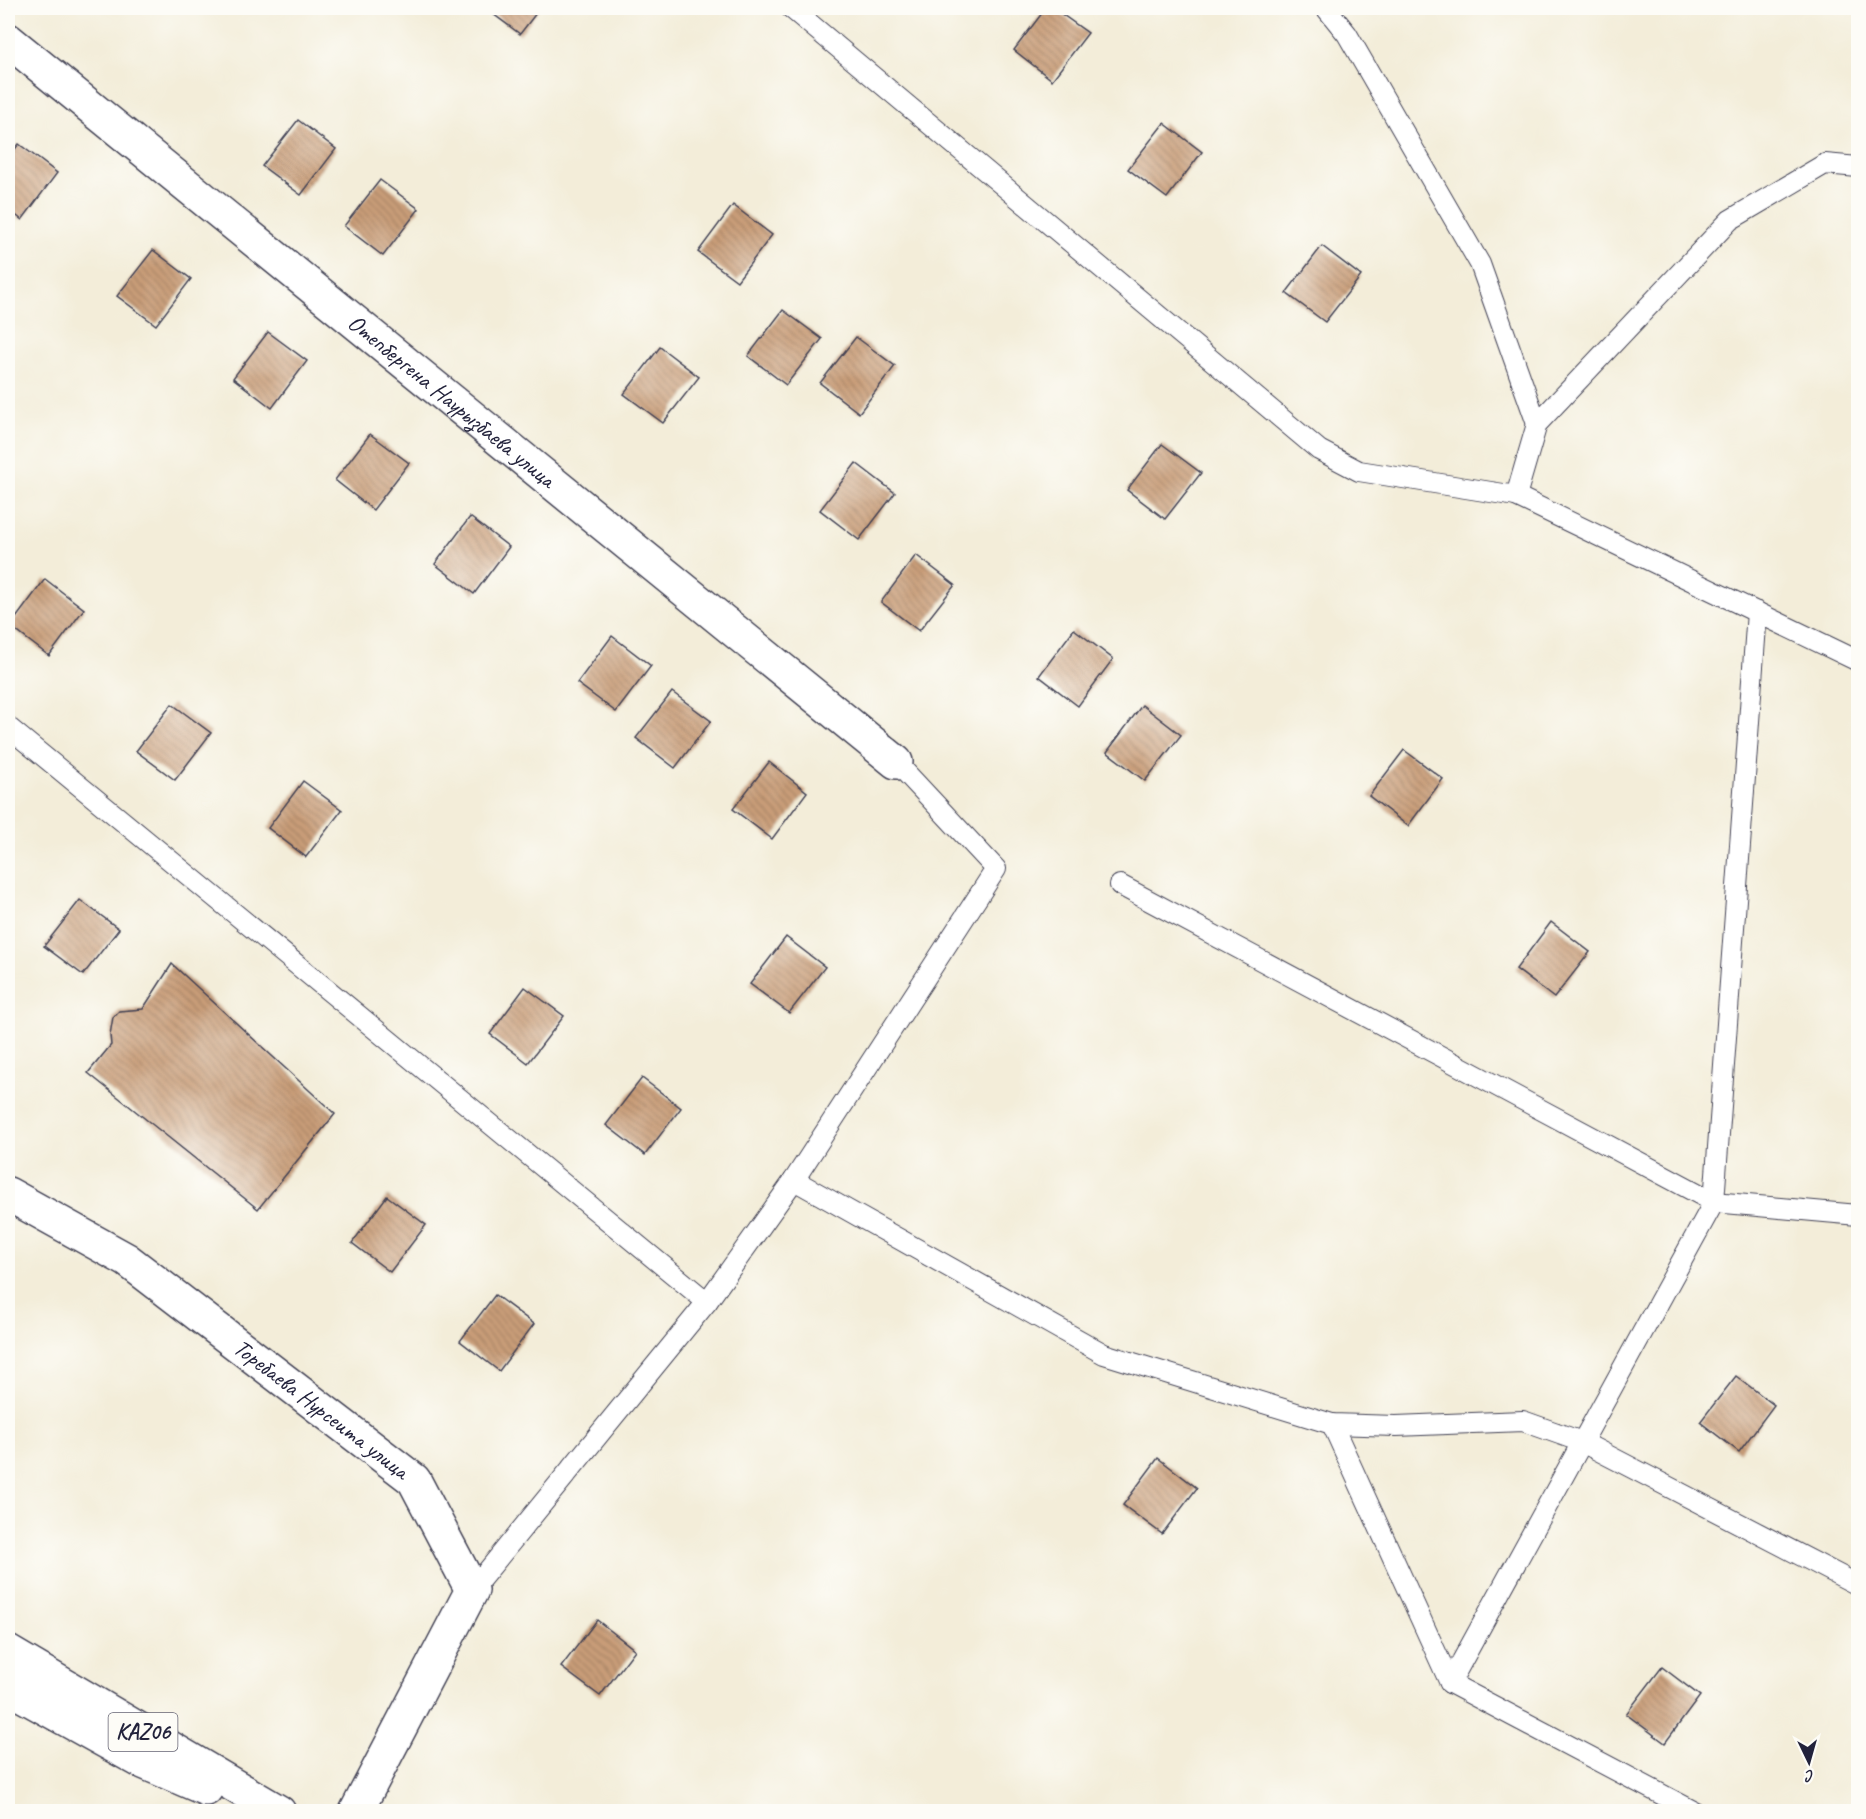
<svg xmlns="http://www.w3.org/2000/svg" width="1866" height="1819" font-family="Caveat,sans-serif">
	<defs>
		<pattern id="building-back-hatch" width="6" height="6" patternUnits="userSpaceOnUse" patternTransform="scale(1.5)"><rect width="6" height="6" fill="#c99d78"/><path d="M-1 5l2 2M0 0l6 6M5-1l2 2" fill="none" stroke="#a38064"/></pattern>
	</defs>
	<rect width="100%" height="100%" fill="#fdfcf7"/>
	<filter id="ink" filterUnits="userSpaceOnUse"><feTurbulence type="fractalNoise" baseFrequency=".0167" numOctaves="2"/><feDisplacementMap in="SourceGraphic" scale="12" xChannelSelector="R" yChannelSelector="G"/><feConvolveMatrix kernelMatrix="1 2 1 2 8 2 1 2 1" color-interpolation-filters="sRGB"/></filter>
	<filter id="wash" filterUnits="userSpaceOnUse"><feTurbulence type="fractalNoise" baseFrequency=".008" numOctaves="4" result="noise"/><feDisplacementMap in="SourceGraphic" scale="24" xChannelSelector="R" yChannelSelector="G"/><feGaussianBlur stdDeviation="1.35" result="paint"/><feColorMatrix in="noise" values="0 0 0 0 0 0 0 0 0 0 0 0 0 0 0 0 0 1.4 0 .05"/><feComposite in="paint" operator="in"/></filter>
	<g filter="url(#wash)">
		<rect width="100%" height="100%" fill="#f3edd9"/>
		<g id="blocks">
			<g fill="url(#building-back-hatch)">
				<path d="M485,8H540L520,34Z"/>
				<path d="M1046,8H1053L1088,33L1052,80L1014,50Z"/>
				<path d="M298,120L336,149L301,195L262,166Z"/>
				<path d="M1164,123L1202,152L1167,198L1128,169Z"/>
				<path d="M19,144L57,173L22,220L8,209V158Z"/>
				<path d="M380,180L419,209L383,256L344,226Z"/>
				<path d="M733,205L772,235L737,281L698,252Z"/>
				<path d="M1322,246L1361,276L1325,322L1286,293Z"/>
				<path d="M153,250L191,279L156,325L117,296Z"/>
				<path d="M783,310L822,339L786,385L748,356Z"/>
				<path d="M268,332L307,361L272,408L233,378Z"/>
				<path d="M856,337L895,366L859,413L820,383Z"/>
				<path d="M660,347L699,377L663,423L624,394Z"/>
				<path d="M370,434L409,463L373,510L335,480Z"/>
				<path d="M1162,444L1201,473L1165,519L1127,490Z"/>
				<path d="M856,463L895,493L859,540L820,510Z"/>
				<path d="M470,517L509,547L474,594L435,564Z"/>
				<path d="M916,555L955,585L919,631L881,602Z"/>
				<path d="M45,579L84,609L49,656L10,626Z"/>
				<path d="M1074,629L1113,659L1078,706L1039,676Z"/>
				<path d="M612,636L651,666L616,712L577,683Z"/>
				<path d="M672,692L711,721L675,768L636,738Z"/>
				<path d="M172,704L211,733L175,780L136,751Z"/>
				<path d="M1142,705L1181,735L1145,781L1107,752Z"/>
				<path d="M1404,750L1443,779L1408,826L1369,796Z"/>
				<path d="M769,762L807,792L772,839L733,809Z"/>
				<path d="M303,781L342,810L306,857L268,828Z"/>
				<path d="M80,900L119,929L83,975L44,946Z"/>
				<path d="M1551,922L1590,952L1554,998L1516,969Z"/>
				<path d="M786,937L825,967L789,1013L750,984Z"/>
				<path d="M172,964L335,1114L258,1209L88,1073L111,1045L110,1035L113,1017L119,1011L143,1009Z"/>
				<path d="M525,987L564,1016L528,1063L490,1034Z"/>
				<path d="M642,1078L681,1108L645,1155L606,1125Z"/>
				<path d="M387,1196L426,1225L390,1272L352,1243Z"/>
				<path d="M495,1295L534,1324L499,1371L460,1341Z"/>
				<path d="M1736,1376L1774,1405L1739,1452L1700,1422Z"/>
				<path d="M1158,1458L1197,1488L1162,1534L1123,1505Z"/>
				<path d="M597,1620L635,1650L600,1696L561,1667Z"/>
				<path d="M1662,1667L1700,1696L1665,1743L1626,1714Z"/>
			</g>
		</g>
	</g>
	<g filter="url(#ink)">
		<use href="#blocks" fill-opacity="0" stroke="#414053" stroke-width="1.5"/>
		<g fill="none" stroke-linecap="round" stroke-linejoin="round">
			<defs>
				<g id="lane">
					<path d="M791,8L1319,450L1359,471L1516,496"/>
					<path d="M1326,8L1347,34L1480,264L1537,424"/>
					<path d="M1858,167L1825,164L1730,220L1537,424L1516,496L1858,661"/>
					<path d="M8,727L707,1302"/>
					<path d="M1120,885L1714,1202L1858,1215"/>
					<path d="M794,1180L1104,1354L1332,1424L1396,1426L1523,1421L1582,1442L1858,1585"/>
					<path d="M1332,1424L1450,1683L1695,1812"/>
					<path d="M472,1590L707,1302L794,1180L996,869L896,762"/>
					<path d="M1450,1683L1714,1202L1757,612"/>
				</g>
				<g id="street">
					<path id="s1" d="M8,40L896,762"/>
					<path id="s2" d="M8,1194L127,1260L414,1480L472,1590L356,1812"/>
				</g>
				<g id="highway">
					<path d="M8,1652L279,1812"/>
					<path d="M8,1687L141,1761L206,1789"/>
				</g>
			</defs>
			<use href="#lane" stroke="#414053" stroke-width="22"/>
			<use href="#street" stroke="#414053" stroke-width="36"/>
			<use href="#highway" stroke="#414053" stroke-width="36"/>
			<use href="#lane" stroke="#fff" stroke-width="20"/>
			<use href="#street" stroke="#fff" stroke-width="33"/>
			<use href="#highway" stroke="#fff" stroke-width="33"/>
		</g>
	</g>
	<g text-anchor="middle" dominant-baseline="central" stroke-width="6" stroke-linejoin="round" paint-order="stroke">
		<rect fill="#fdfcf7" stroke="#646373" stroke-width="1.5" x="108.5" y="1713" width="69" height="38" rx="4.5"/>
		<g font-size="22" font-weight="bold" fill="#22223b">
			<text x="143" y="1732">KАZ06</text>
		</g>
		<g font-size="24" fill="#22223b" stroke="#fdfcf7">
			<text stroke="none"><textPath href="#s1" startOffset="572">Отепбергена Наурызбаева улица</textPath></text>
			<text stroke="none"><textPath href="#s2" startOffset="381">Торебаева Нурсеита улица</textPath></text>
		</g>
	</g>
	<rect width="1866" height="1819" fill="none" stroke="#fdfcf7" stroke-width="30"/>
	<g transform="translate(1809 1762) rotate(175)" stroke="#fdfcf7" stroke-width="4.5" paint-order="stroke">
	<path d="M0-4.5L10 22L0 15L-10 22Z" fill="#22223b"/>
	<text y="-9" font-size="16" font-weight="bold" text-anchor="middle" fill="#22223b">С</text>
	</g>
</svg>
